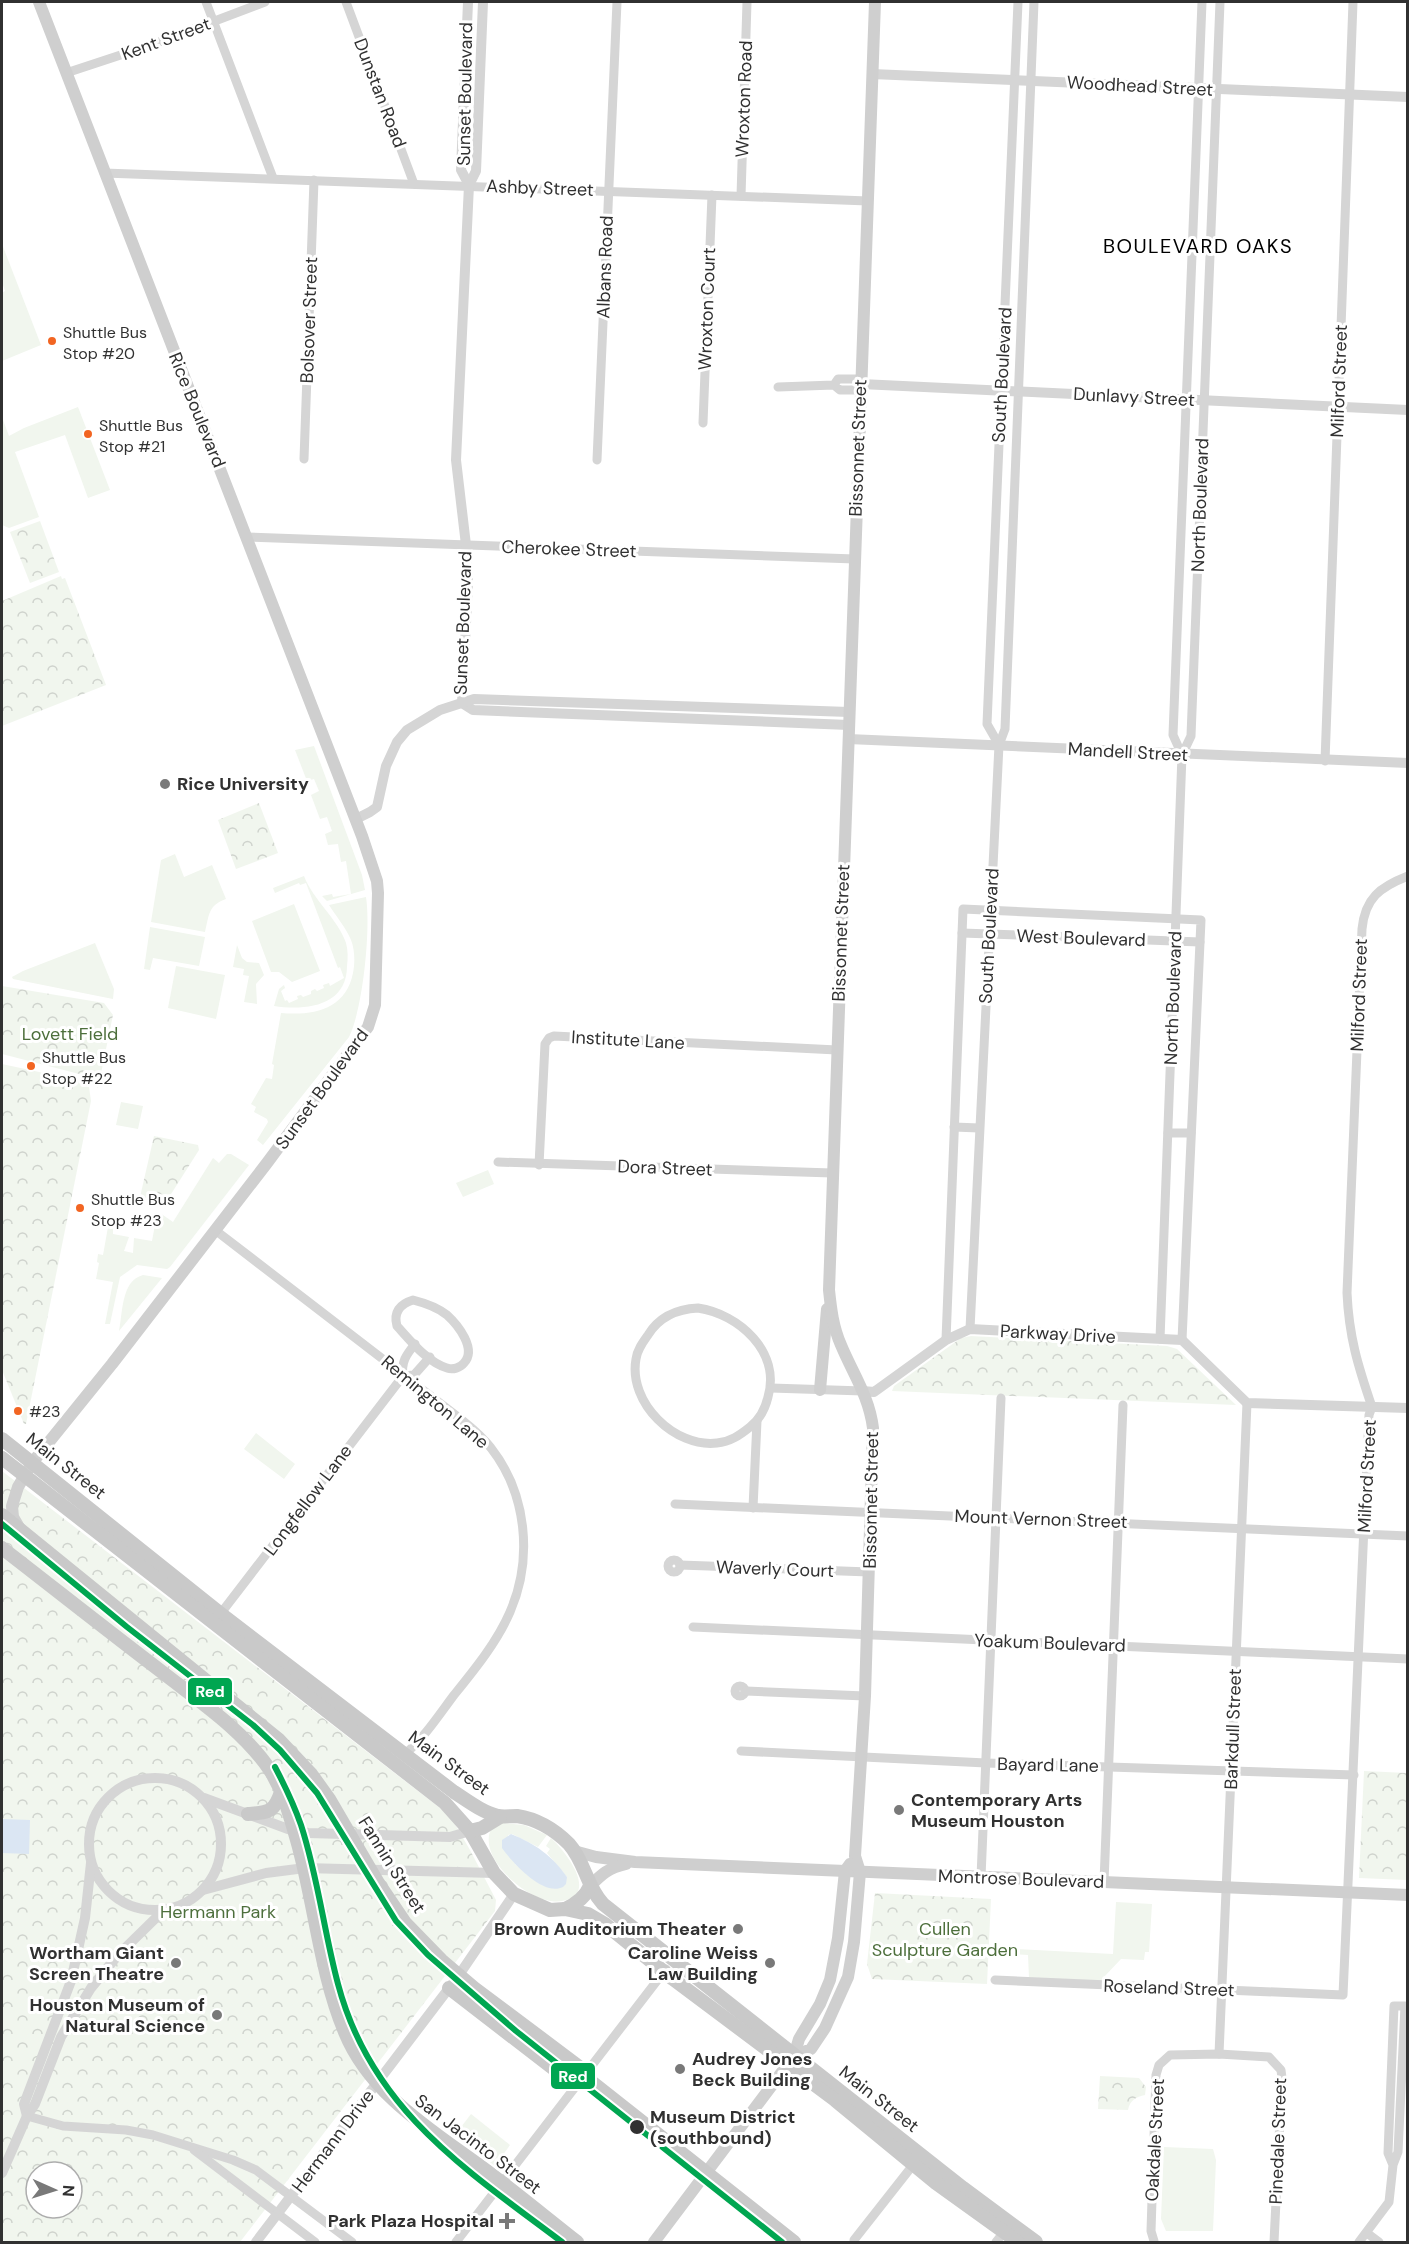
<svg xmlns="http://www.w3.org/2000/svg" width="1409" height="2244" font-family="'DM Sans',sans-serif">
	<defs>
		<pattern id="park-crowns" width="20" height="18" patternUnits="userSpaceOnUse" patternTransform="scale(1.5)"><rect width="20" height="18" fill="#f1f6ee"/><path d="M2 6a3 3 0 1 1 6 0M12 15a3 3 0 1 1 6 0" fill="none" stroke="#cfd3cd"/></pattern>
	</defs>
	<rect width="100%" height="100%" fill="#fff"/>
	<g fill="#f1f6ee">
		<path d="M2,244L41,345L2,361V293L5,291L2,282Z"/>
		<path d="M78,407L110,490L88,498L65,435L15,452L39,517L9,528L2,525V417L9,436L24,428Z"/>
		<path d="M314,746L362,875L365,890L327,901L322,896L332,894L333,897L351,894L346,861L341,862L338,844L328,845L325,834L332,831L327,817L320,819L311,795L319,791L314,779L307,781L295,750Z"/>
		<path d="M175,854L184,877L212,865L226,899C208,905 209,916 205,932L151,922L161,860Z"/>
		<path d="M304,876C313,900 338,919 346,943C348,950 348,958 347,966C347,1006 306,1011 274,1006L279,989L284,985L285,988L281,991L285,1001L287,1000L289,1003L298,999L297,996L301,995L303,997L311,994V991L315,989L317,991L324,988L323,985L329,983L330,986L344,978L340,967L338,968L306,883L300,885L299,883L275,893L273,888Z"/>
		<path d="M366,897C371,928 363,1009 349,1037L263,1145L257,1140L268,1122L267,1119L254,1112L256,1107L251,1104L266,1078L272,1079L274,1065L272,1064L281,1013C314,1016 346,1009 353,973C355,963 355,950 351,940C346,928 336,916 329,905Z"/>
		<path d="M294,904L320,971L292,982L279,972H271L252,921Z"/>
		<path d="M150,927L205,937L199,966L153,958L150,970L144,969Z"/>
		<path d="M95,943L114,989L113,999L13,979L12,977L23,971Z"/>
		<path d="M237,945L242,958L247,962L259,963L264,975L256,984L257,1004L244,1002L249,976L243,975L244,969L233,967Z"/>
		<path d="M176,966L225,975L216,1019L168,1008Z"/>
		<path d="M121,1102L143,1106L138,1129L116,1125Z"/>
		<path d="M227,1154H231L249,1165L170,1267L167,1269L137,1265L120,1277L110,1324H105L113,1282L96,1279L99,1263L97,1262L98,1254L103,1255L108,1227L113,1228V1234L129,1237L124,1251L133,1253L134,1238L152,1241L157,1214L160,1213L173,1222L213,1158L219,1163Z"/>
		<path d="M488,1170L494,1184L463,1197L456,1183Z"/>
		<path d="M143,1275L162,1278L119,1331C123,1312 121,1281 143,1275Z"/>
		<path d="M256,1433L295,1464L284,1479L244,1449Z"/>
		<path d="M503,1823L524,1825L547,1835L538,1847L512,1834L508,1835L515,1864L533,1879L553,1888L567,1877L547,1853L550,1849L546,1846L551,1838C562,1848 596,1888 569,1899C544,1910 507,1881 495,1860C490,1851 486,1840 491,1829Z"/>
		<path d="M1116,1902L1152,1904L1149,1952H1145L1144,1960L1121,1959L1104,1977V1981L1029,1978L1028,1955L995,1953V1948L1113,1954Z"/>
		<path d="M471,2114L510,2145L495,2166L455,2135Z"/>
		<path d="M1164,2147L1213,2149L1216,2160L1213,2231H1166L1161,2219Z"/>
	</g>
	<g fill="url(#park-crowns)" fill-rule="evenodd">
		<path d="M40,521L59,572L30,583L10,532Z"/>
		<path d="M61,576L62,579L65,578L106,685L2,726V601Z"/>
		<path d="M259,803L278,853L236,869L218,820Z"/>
		<path d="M2,986L104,1003L113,1015L98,1088L87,1076L2,1054Z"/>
		<path d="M2,1064L81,1081L89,1087L91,1101L26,1424H24L2,1370Z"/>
		<path d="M154,1136L198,1145L199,1150L166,1202L140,1197Z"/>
		<path d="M971,1336L1167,1346L1177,1349L1236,1405L892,1391L894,1386L961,1338Z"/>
		<path d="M2,1471L444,1811L452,1819L470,1850L496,1900L495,1911L240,2242H2ZM36,2172H72V2208H36Z"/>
		<path d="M1364,1771L1407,1773V1880L1359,1878Z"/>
		<path d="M875,1893L991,1899L987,1984L872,1979L867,1964Z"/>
		<path d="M1100,2076L1139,2078L1146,2087L1145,2095C1136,2097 1130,2100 1128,2110L1098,2109Z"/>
	</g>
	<g fill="#dbe6f3">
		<path d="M2,1819L30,1820L29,1854L2,1853Z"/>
		<path d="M511,1834C536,1844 552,1856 567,1877L566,1884L563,1887C543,1897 512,1862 502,1848V1840Z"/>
	</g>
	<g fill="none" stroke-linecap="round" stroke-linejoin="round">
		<g stroke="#d5d5d5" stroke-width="9">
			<path d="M206,2L273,178"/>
			<path d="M346,2L414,184"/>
			<path d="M66,73L154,44L265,2"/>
			<path d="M104,173L868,201"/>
			<path d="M741,196L747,2"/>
			<path d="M778,387L834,385L840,390H856L861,384L856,379H838L834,385"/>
			<path d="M703,423L712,195"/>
			<path d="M304,459L314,180"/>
			<path d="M597,460L617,2"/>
			<path d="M246,537L855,559"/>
			<path d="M999,745L987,724L1018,2"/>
			<path d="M1182,755L1191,736L1220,2"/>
			<path d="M1325,761L1353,2"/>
			<path d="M962,933L1200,942"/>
			<path d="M954,1127L979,1128"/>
			<path d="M1168,1133H1191"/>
			<path d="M498,1162L832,1173"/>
			<path d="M539,1165L545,1044L549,1038L554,1036L837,1050"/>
			<path d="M215,1230L462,1420C472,1428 483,1437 491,1448C527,1494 533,1559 510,1612C497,1642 475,1669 454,1695C439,1715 424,1738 405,1754"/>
			<path d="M413,1300C425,1303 437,1307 447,1315C458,1325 477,1349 464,1363C460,1368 453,1370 447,1368C428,1363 410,1340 397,1326C393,1312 400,1304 413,1300Z"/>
			<path d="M698,1308C739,1314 781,1352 768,1397C765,1410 760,1419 750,1427C740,1435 730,1442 717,1443C675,1448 628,1403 636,1359C637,1350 643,1342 648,1335C659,1317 677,1309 698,1308Z"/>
			<path d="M970,1329L999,745L1005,729L1034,2"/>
			<path d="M1160,1339L1182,755L1173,735L1202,2"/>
			<path d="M946,1340L963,909L1201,920L1182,1340"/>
			<path d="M403,1376C401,1362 406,1355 415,1344"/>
			<path d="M403,1376L414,1375L430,1357"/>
			<path d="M771,1388L863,1391"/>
			<path d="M675,1504L1408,1536"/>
			<path d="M753,1508L757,1421"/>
			<circle cx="674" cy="1566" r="6"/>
			<path d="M680,1565L869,1572"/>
			<path d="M218,1617L403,1376"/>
			<path d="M693,1627L1408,1659"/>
			<circle cx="740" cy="1691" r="5"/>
			<path d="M746,1691L865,1696"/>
			<path d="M741,1751L986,1763L1354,1775"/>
			<path d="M981,1877L1001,1398"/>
			<path d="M1104,1882L1123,1405"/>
			<path d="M995,1980L1343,1995L1369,1415L1372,1407C1358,1366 1349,1337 1347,1293L1362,929C1365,898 1380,887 1408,876"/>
			<path d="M1219,2054L1247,1403"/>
			<path d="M27,2116L63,2126L126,2130L153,2135L233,2160L256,2170L352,2242"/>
			<path d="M194,2150L315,2242"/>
			<path d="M1367,2233L1379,2242"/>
			<path d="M854,2240L913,2165"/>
			<path d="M1154,2241L1151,2231L1156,2075L1159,2065L1170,2055L1219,2054L1269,2057L1281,2070L1282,2078L1274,2242"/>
			<path d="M456,2242L666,1969"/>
			<path d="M996,2242L1004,2232"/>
			<path d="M1359,2242L1389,2202L1393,2165L1398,2152L1405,2006H1394L1388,2153L1393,2165"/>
		</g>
		<g stroke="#d5d5d5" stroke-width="10">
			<path d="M468,2L461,170L469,185"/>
			<path d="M872,74L1408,97"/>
			<path d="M861,384L1408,410"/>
			<path d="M462,703L468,583L466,545L456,460L469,185L476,171L483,2"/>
			<path d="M462,703L473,710L849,725"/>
			<path d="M848,739L1408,763"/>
			<path d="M356,819L370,812L377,807L386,766L397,742L407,730L440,710L474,699L849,712"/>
			<path d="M863,1391L874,1392L946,1340L970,1329L1182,1340L1247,1403L1408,1408"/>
			<circle cx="155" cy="1844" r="66"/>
			<path d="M204,1798L288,1829L308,1833L450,1837L470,1831"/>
			<path d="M203,1890L266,1873L305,1868L494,1873"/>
			<path d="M27,2116L24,2104L71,1981L85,1918L91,1863"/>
			<path d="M2,2173L27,2116L35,2104L61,2037L91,1988L118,1955L164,1910"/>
			<path d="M256,2242L459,1975L514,1894"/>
		</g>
		<g stroke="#cfcfcf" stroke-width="12">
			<path d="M820,1390L827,1309"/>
			<path d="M20,1529L13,1517L12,1506L18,1487L32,1463L112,1364L267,1163L368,1027L375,1005L378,893L377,881L362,836L39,2"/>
			<path d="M574,1851L596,1857L635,1862L1408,1895"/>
			<path d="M590,1886C602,1874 608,1868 626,1864"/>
			<path d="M794,2056L811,2049L825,2028L848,1977L854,1942L860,1872L855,1856L865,1696L873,1428C869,1396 853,1374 841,1345C833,1327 831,1309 829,1290L875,2"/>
			<path d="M654,2242L794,2056L799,2039L820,2004L830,1980L838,1938L845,1871L850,1864"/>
		</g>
		<g stroke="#c9c9c9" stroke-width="14">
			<path d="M2,1439L221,1614L454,1792C468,1801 482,1812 498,1816C504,1817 511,1816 517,1816C537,1819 555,1830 569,1844C585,1862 586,1885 603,1904L963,2188L1036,2242"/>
			<path d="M2,1458L445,1803L470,1831L494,1873L514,1894L550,1910L565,1909L588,1914L605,1924L673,1979L835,2100L936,2183L1018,2242"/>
			<path d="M2,1515L279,1740L311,1774L329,1799L378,1883L405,1923L441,1960L474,1988L578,2066L584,2076L794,2242"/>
			<path d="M2,1548C55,1589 108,1631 162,1672C199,1701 243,1730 270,1770C284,1792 290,1816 297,1840C315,1903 320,1972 345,2032C372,2098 438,2134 492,2175C521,2197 549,2220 577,2242"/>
			<path d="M248,1814C268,1812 274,1813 281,1792"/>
			<path d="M470,1831L482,1828L500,1817"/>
			<path d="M565,1909C576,1904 585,1898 590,1886"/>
			<path d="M449,1988L567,2079L584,2076"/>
		</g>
		<defs>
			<g id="rail-1">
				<path d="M2,1524L127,1627L253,1725L280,1750L317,1793L396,1921L428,1955L516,2031L782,2242"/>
				<path d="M275,1767C285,1786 294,1805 301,1825C318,1877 324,1932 338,1984C371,2109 465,2169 562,2242"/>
			</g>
		</defs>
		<use href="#rail-1" stroke="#fff" stroke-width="10"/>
		<use href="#rail-1" stroke="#00a651" stroke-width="6"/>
	</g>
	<g fill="#f26522" stroke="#fff" stroke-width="2">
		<circle cx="52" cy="341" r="5"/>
		<circle cx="88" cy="434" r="5"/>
		<circle cx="31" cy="1066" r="5"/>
		<circle cx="80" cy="1208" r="5"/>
		<circle cx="18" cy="1411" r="5"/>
	</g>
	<g fill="#797979" stroke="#fff" stroke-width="2">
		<circle cx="165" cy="784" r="6"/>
		<circle cx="899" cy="1810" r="6"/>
		<circle cx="738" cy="1929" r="6"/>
		<circle cx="176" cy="1963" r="6"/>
		<circle cx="770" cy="1963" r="6"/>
		<circle cx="217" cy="2015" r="6"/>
		<circle cx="680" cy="2069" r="6"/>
		<path d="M504 2212h6v6h6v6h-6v6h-6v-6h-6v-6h6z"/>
	</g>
	<circle fill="#313131" stroke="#fff" stroke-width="2" cx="637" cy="2127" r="8"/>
	<g text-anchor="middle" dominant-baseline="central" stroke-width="6" stroke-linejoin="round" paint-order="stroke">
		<g font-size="16" fill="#313131" stroke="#fff" text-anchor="start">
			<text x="63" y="332">Shuttle Bus<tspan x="63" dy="21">Stop #20</tspan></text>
			<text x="99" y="425">Shuttle Bus<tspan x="99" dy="21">Stop #21</tspan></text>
			<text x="42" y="1057">Shuttle Bus<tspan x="42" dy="21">Stop #22</tspan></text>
			<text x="91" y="1199">Shuttle Bus<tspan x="91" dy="21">Stop #23</tspan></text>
			<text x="29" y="1411">#23</text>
		</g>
		<g font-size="18" fill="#313131" stroke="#fff">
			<text transform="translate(166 39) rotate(-20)">Kent Street</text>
			<text transform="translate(1140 86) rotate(3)">Woodhead Street</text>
			<text transform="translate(380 93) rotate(69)">Dunstan Road</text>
			<text transform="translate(465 94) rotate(-89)">Sunset Boulevard</text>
			<text transform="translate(744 99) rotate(-88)">Wroxton Road</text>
			<text transform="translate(540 188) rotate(2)">Ashby Street</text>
			<text transform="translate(605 267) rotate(-88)">Albans Road</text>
			<text transform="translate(707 309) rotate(-88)">Wroxton Court</text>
			<text transform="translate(309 320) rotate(-88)">Bolsover Street</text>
			<text transform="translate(1002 375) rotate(-87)">South Boulevard</text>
			<text transform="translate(1339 381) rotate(-88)">Milford Street</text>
			<text transform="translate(1134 397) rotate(3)">Dunlavy Street</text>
			<text transform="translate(197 410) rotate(68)">Rice Boulevard</text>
			<text transform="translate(858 448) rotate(-88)">Bissonnet Street</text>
			<text transform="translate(1200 505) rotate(-88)">North Boulevard</text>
			<text transform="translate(569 549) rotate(2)">Cherokee Street</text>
			<text transform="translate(463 623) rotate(-88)">Sunset Boulevard</text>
			<text transform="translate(1128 752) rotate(3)">Mandell Street</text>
			<text transform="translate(841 933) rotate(-88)">Bissonnet Street</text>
			<text transform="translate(989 936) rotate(-87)">South Boulevard</text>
			<text transform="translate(1081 938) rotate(2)">West Boulevard</text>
			<text transform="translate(1359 995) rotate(-88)">Milford Street</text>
			<text transform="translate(1173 998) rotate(-88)">North Boulevard</text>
			<text transform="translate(628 1040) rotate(3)">Institute Lane</text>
			<text transform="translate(322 1089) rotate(-54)">Sunset Boulevard</text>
			<text transform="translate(665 1168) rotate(2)">Dora Street</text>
			<text transform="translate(1058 1334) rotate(3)">Parkway Drive</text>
			<text transform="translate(435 1402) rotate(40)">Remington Lane</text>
			<text transform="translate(66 1466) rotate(38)">Main Street</text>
			<text transform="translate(1367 1476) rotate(-87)">Milford Street</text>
			<text transform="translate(308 1500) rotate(-53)">Longfellow Lane</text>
			<text transform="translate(871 1500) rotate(-89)">Bissonnet Street</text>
			<text transform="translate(1041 1519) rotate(2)">Mount Vernon Street</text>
			<text transform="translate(775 1569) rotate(2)">Waverly Court</text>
			<text transform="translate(1050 1643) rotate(2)">Yoakum Boulevard</text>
			<text transform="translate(1233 1729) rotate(-88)">Barkdull Street</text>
			<text transform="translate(449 1763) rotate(36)">Main Street</text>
			<text transform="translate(1048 1765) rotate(1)">Bayard Lane</text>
			<text transform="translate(392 1865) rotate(58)">Fannin Street</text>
			<text transform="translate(1021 1879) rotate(2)">Montrose Boulevard</text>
			<text transform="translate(1169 1988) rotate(2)">Roseland Street</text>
			<text transform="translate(879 2099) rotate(38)">Main Street</text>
			<text transform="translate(1155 2140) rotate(-87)">Oakdale Street</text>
			<text transform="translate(333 2141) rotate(-53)">Hermann Drive</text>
			<text transform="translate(1278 2141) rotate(-88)">Pinedale Street</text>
			<text transform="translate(478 2144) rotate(37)">San Jacinto Street</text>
		</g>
		<g font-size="18" font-weight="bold" fill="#313131" stroke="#fff" text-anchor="end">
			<text x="177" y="784" text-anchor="start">Rice University</text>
			<text x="911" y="1800" text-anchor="start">Contemporary Arts<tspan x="911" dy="21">Museum Houston</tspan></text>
			<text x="726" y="1929">Brown Auditorium Theater</text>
			<text x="164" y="1953">Wortham Giant<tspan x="164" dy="21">Screen Theatre</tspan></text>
			<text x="758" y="1953">Caroline Weiss<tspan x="758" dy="21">Law Building</tspan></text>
			<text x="205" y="2005">Houston Museum of<tspan x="205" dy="21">Natural Science</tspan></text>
			<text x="692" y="2059" text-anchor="start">Audrey Jones<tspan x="692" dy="21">Beck Building</tspan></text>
			<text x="494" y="2221">Park Plaza Hospital</text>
		</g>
		<g font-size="18" fill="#4d6f3c" stroke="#fff">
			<text x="70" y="1034">Lovett Field</text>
			<text x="218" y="1912">Hermann Park</text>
			<text x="945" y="1929">Cullen<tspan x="945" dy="21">Sculpture Garden</tspan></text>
		</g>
		<g font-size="18" font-weight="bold" fill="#313131" stroke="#fff" text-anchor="start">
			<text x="650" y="2117">Museum District<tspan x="650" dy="21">(southbound)</tspan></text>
		</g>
		<g font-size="20" letter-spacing="1.5" fill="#000" stroke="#fff">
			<text x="1198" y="246">BOULEVARD OAKS</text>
		</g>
	</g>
	<g stroke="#fff" stroke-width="2">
		<rect x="187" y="1677" width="46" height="29" rx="6" fill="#00a651"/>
		<rect x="550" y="2062" width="46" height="28" rx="6" fill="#00a651"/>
	</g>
	<g font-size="16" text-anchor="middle" font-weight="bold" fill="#fff">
		<text x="210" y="1697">Red</text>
		<text x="573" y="2082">Red</text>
	</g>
	<rect width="1409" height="2244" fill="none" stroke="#313131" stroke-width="6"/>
	<g transform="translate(54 2190) rotate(93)"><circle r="28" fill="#ffffff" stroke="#adadad" stroke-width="1.5"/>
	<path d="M0-4.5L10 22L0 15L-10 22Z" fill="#797979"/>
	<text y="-9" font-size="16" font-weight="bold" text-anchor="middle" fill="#313131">N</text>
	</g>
</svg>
